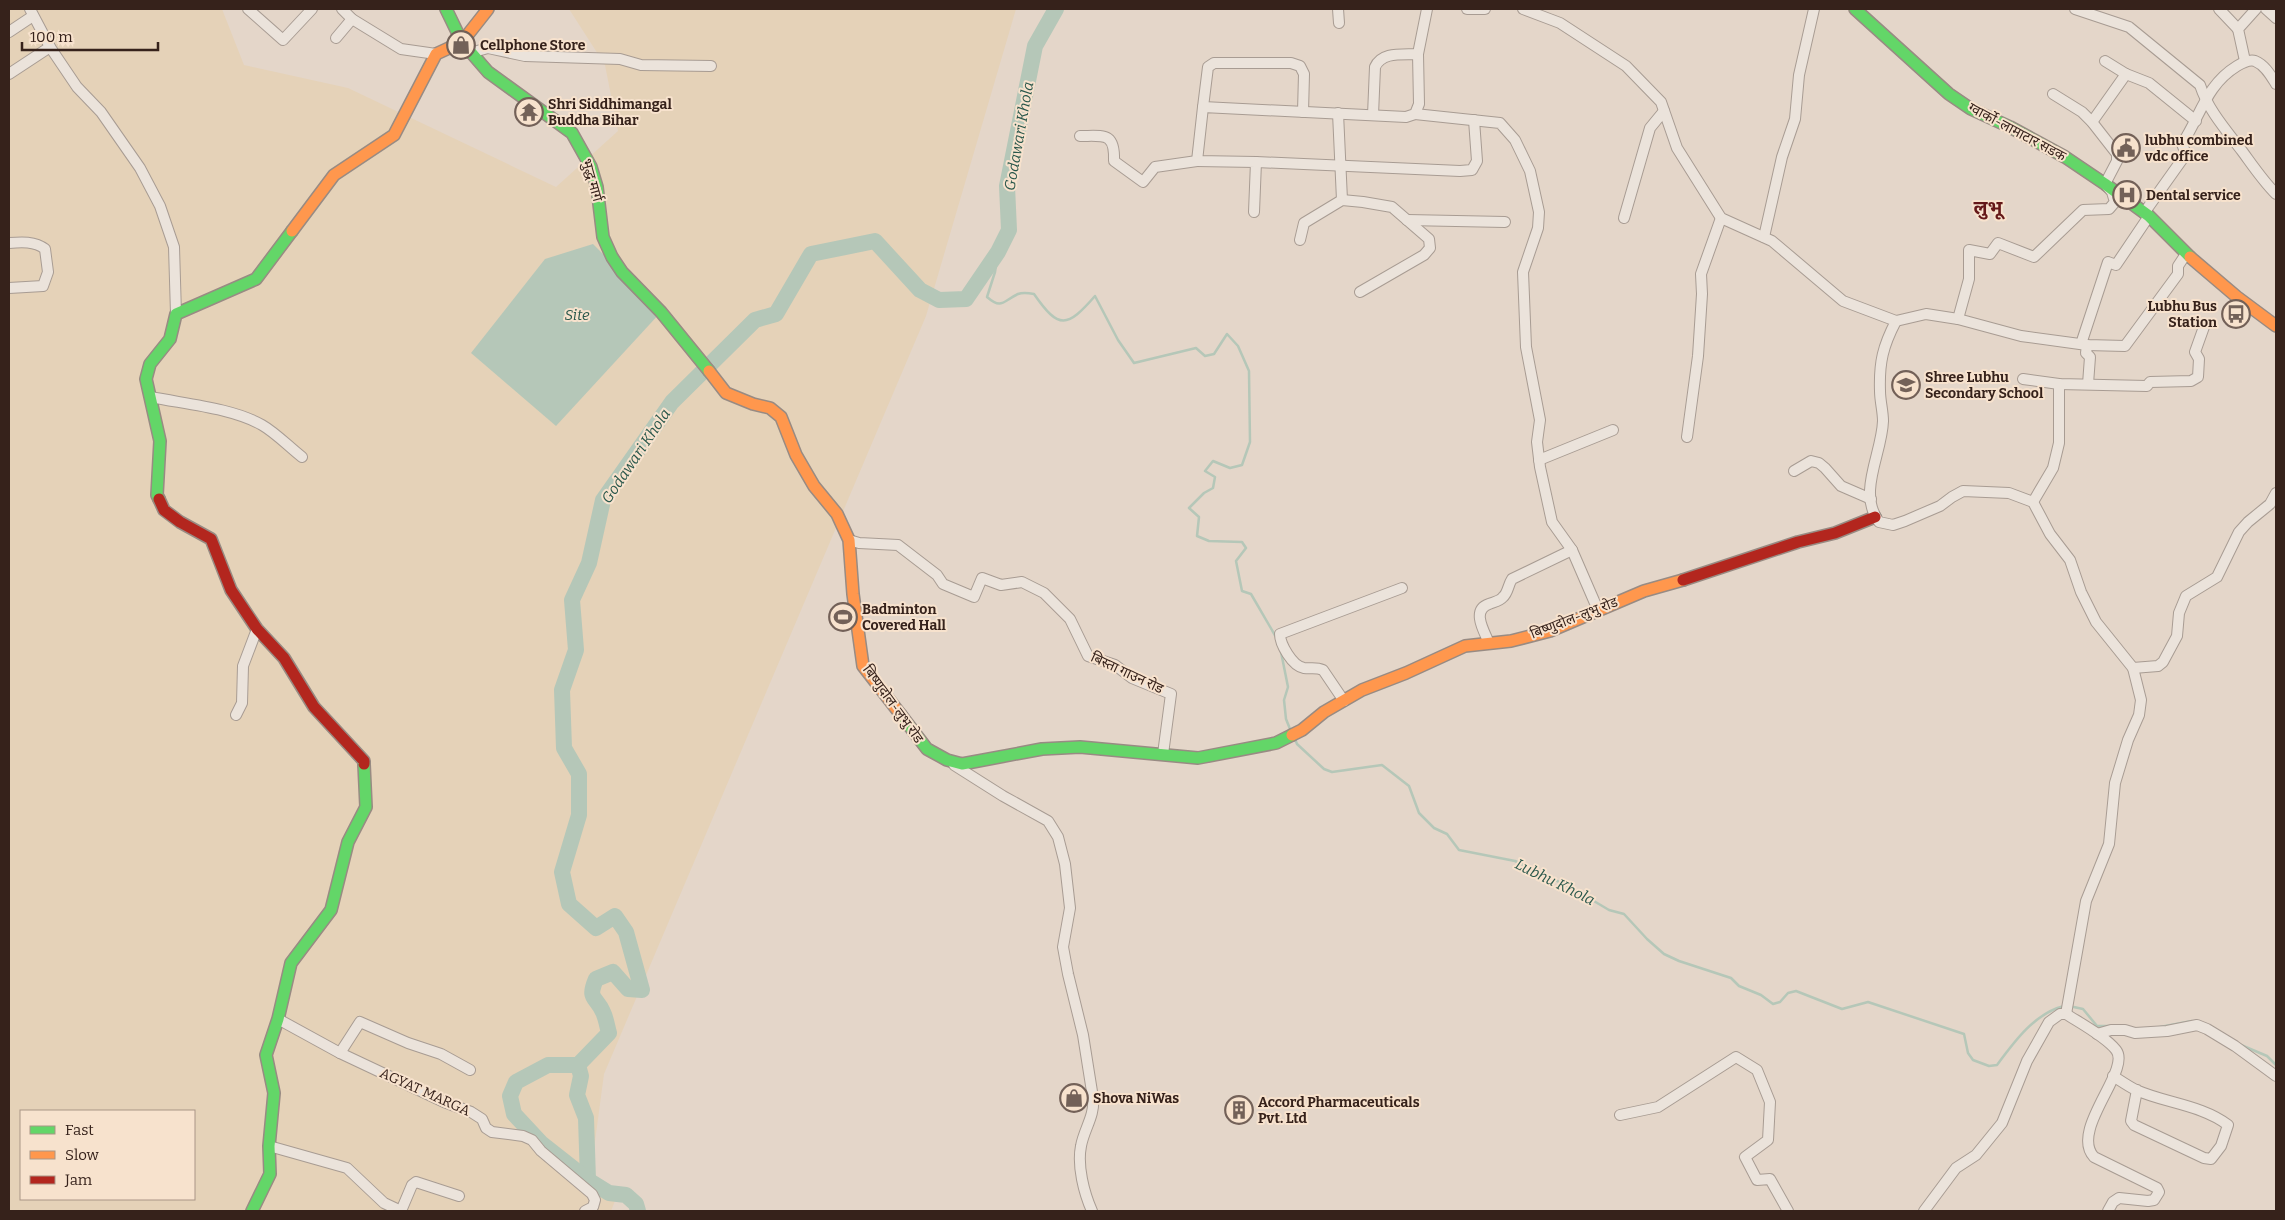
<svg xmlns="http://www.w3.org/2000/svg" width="2285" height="1220" font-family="Bitter,'Noto Sans Devanagari',serif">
	<rect width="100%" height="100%" fill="#e4d6c9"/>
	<path fill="#e5d2b8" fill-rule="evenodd" d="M9,9H222L244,65L348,88L556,187L618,131L605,65L569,9H1016L926,316L604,1074L589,1186L620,1188L611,1211H9ZM21,1111H194V1199H21Z"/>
	<path fill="#b5c7b8" d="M593,244L661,312L556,426L471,353L545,259Z"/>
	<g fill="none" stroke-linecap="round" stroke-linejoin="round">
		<g stroke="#b5c7b8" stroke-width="2.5">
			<path d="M998,252L995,272L987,297C1002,310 1003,301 1018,294C1023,292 1029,293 1034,294C1059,330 1067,328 1095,296L1118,340L1134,363L1196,348L1205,356L1214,354L1227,334L1238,346L1249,371L1250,442L1242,465L1230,468L1213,461L1205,471L1215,477L1213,488L1204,493L1189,508L1199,517L1197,536L1209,541L1242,542L1246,548L1236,561L1242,591L1251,594L1276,637"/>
			<path d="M1281,652L1288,687L1284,700L1286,719L1290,729"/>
			<path d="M1295,739L1297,744L1324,769L1332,772L1382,765L1409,786L1419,813L1434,828L1447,834L1459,850L1515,861L1572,888L1609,910L1624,914L1647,939L1664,954L1679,961L1731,978L1739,986L1761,995L1773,1004L1780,1002L1788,993L1796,991L1842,1009L1868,1002L1964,1034L1968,1053L1973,1060L1989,1066L1997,1065C2014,1042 2035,1013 2064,1006"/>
			<path d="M2069,1006L2083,1009L2097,1026H2110"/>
			<path d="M2160,1027L2192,1021"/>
			<path d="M2241,1045L2267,1056L2276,1065"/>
		</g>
		<g stroke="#b5c7b8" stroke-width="16">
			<path d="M578,1065L581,1076L577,1095L586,1118L588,1180"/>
			<path d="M638,1211L636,1204L626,1195L609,1193L588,1180L541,1143L514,1114L510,1096L516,1082L548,1065H578L609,1033C607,1026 606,1018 603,1012C596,996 587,1000 596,979L613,972L628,989L642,990L626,932L615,916L596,928L569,904L562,872L579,815V774L564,748L562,690L576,650L572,600L589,563L603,500L672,402L755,320L776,314L811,254L875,241L920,290L939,300L966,299L998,252L1009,230L1007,186L1035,46L1056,9"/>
		</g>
		<defs>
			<g id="street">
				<path d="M30,9L50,47L77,87L101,112L140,168L160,206L174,247L176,314"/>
				<path d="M248,9L283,40L312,9"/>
				<path d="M342,9L352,19L401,49L436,54"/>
				<path d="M1338,9L1339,23"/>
				<path d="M1467,9H1485"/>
				<path d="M1523,9L1560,23L1626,66L1661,102L1677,148L1721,218L1772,241L1843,301L1896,321C1883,346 1879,362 1880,391C1880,401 1883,411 1883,421C1882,454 1857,492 1879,522L1893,525L1905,521L1940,506L1952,497L1963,491L2009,493L2033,502L2050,534L2070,560L2081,592L2096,622L2133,668L2141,700L2139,715L2128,740L2115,783L2109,844L2086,901L2066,1014"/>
				<path d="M2075,9L2129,27L2200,85C2208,110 2226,130 2242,151C2253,166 2263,181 2276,194"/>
				<path d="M2219,9L2238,29"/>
				<path d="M2266,9L2276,18"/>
				<path d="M9,32L33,16"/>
				<path d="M336,38L352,19"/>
				<path d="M470,53L488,48L525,56L620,59L641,65L711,66"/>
				<path d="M2105,61L2126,74L2149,83L2196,121"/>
				<path d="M2245,61L2238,29L2256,9"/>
				<path d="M9,74L50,47"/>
				<path d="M1203,107L1208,67L1214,63H1291L1300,66L1304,74L1303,112"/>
				<path d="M1338,113L1342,200"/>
				<path d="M1415,114L1500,123L1515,140L1530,171L1539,212L1538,228L1523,272L1526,347L1540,420L1537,442L1540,467L1552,522L1572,550L1598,610"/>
				<path d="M1373,115L1375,67C1382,51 1403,55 1418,54"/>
				<path d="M2092,122L2126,74"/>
				<path d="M1080,136C1104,136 1115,132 1114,161L1143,182L1155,167L1197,161"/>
				<path d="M1256,162L1460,171L1472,170L1477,161L1474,120"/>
				<path d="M1254,212L1256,162L1197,161L1203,107L1406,117L1415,114L1419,104L1418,54L1427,9"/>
				<path d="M2144,213L2186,154L2182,144C2201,115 2206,85 2237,66C2242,63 2249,59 2255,61C2265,65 2271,76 2276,84"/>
				<path d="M1624,218L1650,128L1664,111"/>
				<path d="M1407,220L1505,222"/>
				<path d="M1764,237L1782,157L1795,119L1799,75L1814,9"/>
				<path d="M1300,240L1304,223L1342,200L1363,202L1392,207L1429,239L1430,248L1424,255L1360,292"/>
				<path d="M9,243C21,242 35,241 45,249L48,272L43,286L9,288"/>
				<path d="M1958,319L1969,279V250L1990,254L1998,243L2034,257L2083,210L2109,209L2115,202L2112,192L2105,184L2117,161V154L2092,122L2082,112L2053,94"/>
				<path d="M1896,321L1926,314L1958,319L2021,336L2087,345L2125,346L2178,274V266L2186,254"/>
				<path d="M2081,344L2108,262L2116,265L2149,216"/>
				<path d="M2087,345L2086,353L2090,357L2088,384"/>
				<path d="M2023,379L2059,384L2147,386L2150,382L2191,381L2198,377L2199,359L2195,352L2205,324"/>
				<path d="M151,397C185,404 232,408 262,425C276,433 289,447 302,457"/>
				<path d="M1687,437L1698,356L1702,294L1701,274L1721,218"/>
				<path d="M1539,460L1613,430"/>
				<path d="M1794,471L1811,461L1819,463L1825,468L1841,486L1871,499"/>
				<path d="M2033,502L2053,468L2059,443V384"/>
				<path d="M849,540L859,543L898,545L937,575L943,584L974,597L982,578L1001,585L1022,582L1044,593L1070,619L1088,656L1115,665L1132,678L1171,694L1163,754"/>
				<path d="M1489,643C1484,631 1471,610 1489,604C1494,602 1500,601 1503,597C1508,593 1508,585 1512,579L1572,550"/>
				<path d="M2133,668L2158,666L2163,662L2177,636L2179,613L2186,596L2217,577L2239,532L2248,522L2270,504L2276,493"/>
				<path d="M1344,701L1323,670C1316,667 1311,669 1304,668C1292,666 1280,644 1280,634L1402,588"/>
				<path d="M236,715L242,703L243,666L257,629"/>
				<path d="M954,765L1003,796L1048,821L1058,837L1065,864L1070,908L1063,947L1068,974L1083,1035L1093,1098C1095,1116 1084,1129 1081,1146C1077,1166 1084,1193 1092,1211"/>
				<path d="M278,1019L340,1053L444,1102L471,1112L482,1119L486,1128L492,1132L523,1136L532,1140L541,1151L592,1194L595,1200L593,1207L585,1211"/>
				<path d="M2097,1034L2111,1030H2125L2135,1033L2167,1031L2197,1025L2207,1029L2235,1046L2276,1076"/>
				<path d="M340,1053L360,1022L408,1043L441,1054L470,1070"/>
				<path d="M2113,1076C2121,1081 2128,1086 2136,1090C2165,1103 2202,1105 2228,1125L2221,1146L2211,1159L2204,1158L2134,1125L2131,1121L2137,1090"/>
				<path d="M1620,1115L1658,1107L1736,1057L1757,1070L1770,1102L1768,1140L1745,1157L1757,1180L1770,1179L1788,1211"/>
				<path d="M269,1146L347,1168L384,1203L401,1211"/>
				<path d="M401,1211L412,1185L416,1182L459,1196"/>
				<path d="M1924,1211L1956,1168L1976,1155L2002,1123L2027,1061L2049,1022L2060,1014H2066C2080,1023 2106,1037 2116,1050C2132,1070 2069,1130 2094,1157L2157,1188L2159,1192L2154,1200L2148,1201L2119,1198L2113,1202L2108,1211"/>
			</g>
			<g id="fast">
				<path d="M446,9L462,42L488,72L572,133L591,167L597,187L603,237L612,257L622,272L661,312L709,371"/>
				<path d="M1855,9L1949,94L1971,109L2010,127L2065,157L2105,184L2149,216L2190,257"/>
				<path d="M159,499L157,495L160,441L146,379L150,364L170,339L176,314L256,279L292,231"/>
				<path d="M901,715L927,749L947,760L962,764L1042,749L1080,747L1198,758L1276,743L1292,735"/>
				<path d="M252,1211L270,1174L269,1146L274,1093L266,1055L278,1019L291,963L331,910L348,842L366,807L364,764"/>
			</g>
			<g id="slow">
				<path d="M292,231L334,175L394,135L436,54L462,42L488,9"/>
				<path d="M2190,257L2237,297L2276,326"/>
				<path d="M709,371L726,393L753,404L770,408L781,417L796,455L814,486L837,514L849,540L853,594L863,666L901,715"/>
				<path d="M1292,735L1302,730L1324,712L1362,690L1406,673L1465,646L1511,641L1550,631L1644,591L1683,580"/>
			</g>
			<g id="jam">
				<path d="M159,499L164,510L180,522L211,539L231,590L257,629L284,658L314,707L364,761V764"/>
				<path d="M1683,580L1798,542L1835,533L1875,517"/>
			</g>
		</defs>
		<use href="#street" stroke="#a89c93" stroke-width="12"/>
		<use href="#fast" stroke="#988b83" stroke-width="14"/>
		<use href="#slow" stroke="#988b83" stroke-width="14"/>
		<use href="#jam" stroke="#988b83" stroke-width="14"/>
		<use href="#street" stroke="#ebe3db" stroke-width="10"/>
		<use href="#fast" stroke="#63d668" stroke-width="11"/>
		<use href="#slow" stroke="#ff974d" stroke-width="11"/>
		<use href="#jam" stroke="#b3261e" stroke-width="11"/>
	</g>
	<defs>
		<symbol id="shop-ring" viewBox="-11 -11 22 22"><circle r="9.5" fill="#f7e2cd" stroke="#736158" stroke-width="1.5"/><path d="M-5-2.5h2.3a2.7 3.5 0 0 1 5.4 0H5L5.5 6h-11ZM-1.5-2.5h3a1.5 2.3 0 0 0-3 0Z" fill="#736158"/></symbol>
		<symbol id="temple-ring" viewBox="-11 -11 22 22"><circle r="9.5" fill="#f7e2cd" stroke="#736158" stroke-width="1.5"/><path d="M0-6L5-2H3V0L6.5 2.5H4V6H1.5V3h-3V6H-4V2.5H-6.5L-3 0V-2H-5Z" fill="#736158"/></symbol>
		<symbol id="civic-ring" viewBox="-11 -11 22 22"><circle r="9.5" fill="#f7e2cd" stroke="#736158" stroke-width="1.5"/><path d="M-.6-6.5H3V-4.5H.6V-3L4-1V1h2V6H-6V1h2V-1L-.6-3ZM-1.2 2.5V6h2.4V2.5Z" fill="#736158"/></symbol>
		<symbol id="hospital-ring" viewBox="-11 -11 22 22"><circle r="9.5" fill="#f7e2cd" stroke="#736158" stroke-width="1.5"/><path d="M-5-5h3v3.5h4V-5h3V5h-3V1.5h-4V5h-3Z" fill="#736158"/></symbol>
		<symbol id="bus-ring" viewBox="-11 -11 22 22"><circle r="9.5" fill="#f7e2cd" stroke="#736158" stroke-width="1.5"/><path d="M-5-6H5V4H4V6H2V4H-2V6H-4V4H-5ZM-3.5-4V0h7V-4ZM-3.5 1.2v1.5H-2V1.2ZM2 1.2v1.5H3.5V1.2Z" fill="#736158"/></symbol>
		<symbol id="school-ring" viewBox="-11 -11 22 22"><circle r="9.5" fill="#f7e2cd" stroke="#736158" stroke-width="1.5"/><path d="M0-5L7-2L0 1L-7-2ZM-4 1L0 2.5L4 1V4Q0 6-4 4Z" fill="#736158"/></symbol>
		<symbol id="stadium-ring" viewBox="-11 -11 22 22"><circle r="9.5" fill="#f7e2cd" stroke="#736158" stroke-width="1.5"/><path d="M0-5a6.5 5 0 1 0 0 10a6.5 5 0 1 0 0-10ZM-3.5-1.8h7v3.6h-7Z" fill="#736158"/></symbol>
		<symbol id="building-ring" viewBox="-11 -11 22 22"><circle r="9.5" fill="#f7e2cd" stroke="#736158" stroke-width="1.5"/><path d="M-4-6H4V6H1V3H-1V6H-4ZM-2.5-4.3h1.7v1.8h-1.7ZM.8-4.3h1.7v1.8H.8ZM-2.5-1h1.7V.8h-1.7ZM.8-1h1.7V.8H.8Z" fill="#736158"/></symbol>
	</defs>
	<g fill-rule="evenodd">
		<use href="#shop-ring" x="445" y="29" width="32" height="32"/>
		<use href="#temple-ring" x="513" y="96" width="32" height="32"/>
		<use href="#civic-ring" x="2110" y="132" width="32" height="32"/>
		<use href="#hospital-ring" x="2111" y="179" width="32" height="32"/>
		<use href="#bus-ring" x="2220" y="298" width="32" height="32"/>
		<use href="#school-ring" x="1890" y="369" width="32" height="32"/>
		<use href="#stadium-ring" x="827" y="601" width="32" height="32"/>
		<use href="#shop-ring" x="1058" y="1082" width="32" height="32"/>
		<use href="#building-ring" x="1223" y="1094" width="32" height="32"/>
	</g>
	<g text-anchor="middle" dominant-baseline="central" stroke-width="4" stroke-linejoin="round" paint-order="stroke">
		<g font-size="14" font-weight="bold" fill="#36221b" stroke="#f7e2cd" text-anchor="start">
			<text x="480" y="45">Cellphone Store</text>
			<text x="548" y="104">Shri Siddhimangal<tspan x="548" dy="16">Buddha Bihar</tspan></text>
			<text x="2145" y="140">lubhu combined<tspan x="2145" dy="16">vdc office</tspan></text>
			<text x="2146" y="195">Dental service</text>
			<text x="2217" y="306" text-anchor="end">Lubhu Bus<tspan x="2217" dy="16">Station</tspan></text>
			<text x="1925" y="377">Shree Lubhu<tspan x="1925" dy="16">Secondary School</tspan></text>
			<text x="862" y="609">Badminton<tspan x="862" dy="16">Covered Hall</tspan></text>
			<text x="1093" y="1098">Shova NiWas</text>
			<text x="1258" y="1102">Accord Pharmaceuticals<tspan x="1258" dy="16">Pvt. Ltd</tspan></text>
		</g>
		<g font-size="14" fill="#36221b" stroke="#f7e2cd">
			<text transform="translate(2017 132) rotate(28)">ग्वार्को-लामाटार सडक</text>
			<text transform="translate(592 180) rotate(74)">भुद्ध मार्ग</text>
			<text transform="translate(1574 618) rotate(-21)">बिष्णुदोल-लुभु रोड</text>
			<text transform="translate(1127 673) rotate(25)">बिस्ता गाउन रोड</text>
			<text transform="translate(893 704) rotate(54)">बिष्णुदोल-लुभु रोड</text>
			<text transform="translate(425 1092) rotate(24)">AGYAT MARGA</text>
		</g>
		<g font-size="15" font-style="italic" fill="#29574b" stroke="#f7e2cd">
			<text transform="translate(1019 136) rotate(-80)">Godawari Khola</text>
			<text x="577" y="315">Site</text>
			<text transform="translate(636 456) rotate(-56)">Godawari Khola</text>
			<text transform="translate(1555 882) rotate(26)">Lubhu Khola</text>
		</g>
		<g font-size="19" font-weight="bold" fill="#651819" stroke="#f7e2cd">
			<text x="1988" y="207">लुभू</text>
		</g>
	</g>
	<rect width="2285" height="1220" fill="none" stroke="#36221b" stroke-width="20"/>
	<rect x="20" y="1110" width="175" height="90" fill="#f7e2cd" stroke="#aa9586"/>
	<rect x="30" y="1126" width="25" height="8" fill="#63d668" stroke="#aa9586"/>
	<text x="65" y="1135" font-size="15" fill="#36221b">Fast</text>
	<rect x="30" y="1151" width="25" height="8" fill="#ff974d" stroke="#aa9586"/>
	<text x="65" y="1160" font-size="15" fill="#36221b">Slow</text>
	<rect x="30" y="1176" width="25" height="8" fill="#b3261e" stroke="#aa9586"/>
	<text x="65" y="1185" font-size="15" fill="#36221b">Jam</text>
	<path d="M22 42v8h136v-8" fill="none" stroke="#36221b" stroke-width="2.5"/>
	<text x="30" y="42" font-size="15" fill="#36221b" stroke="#f7e2cd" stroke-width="4" paint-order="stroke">100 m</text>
</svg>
